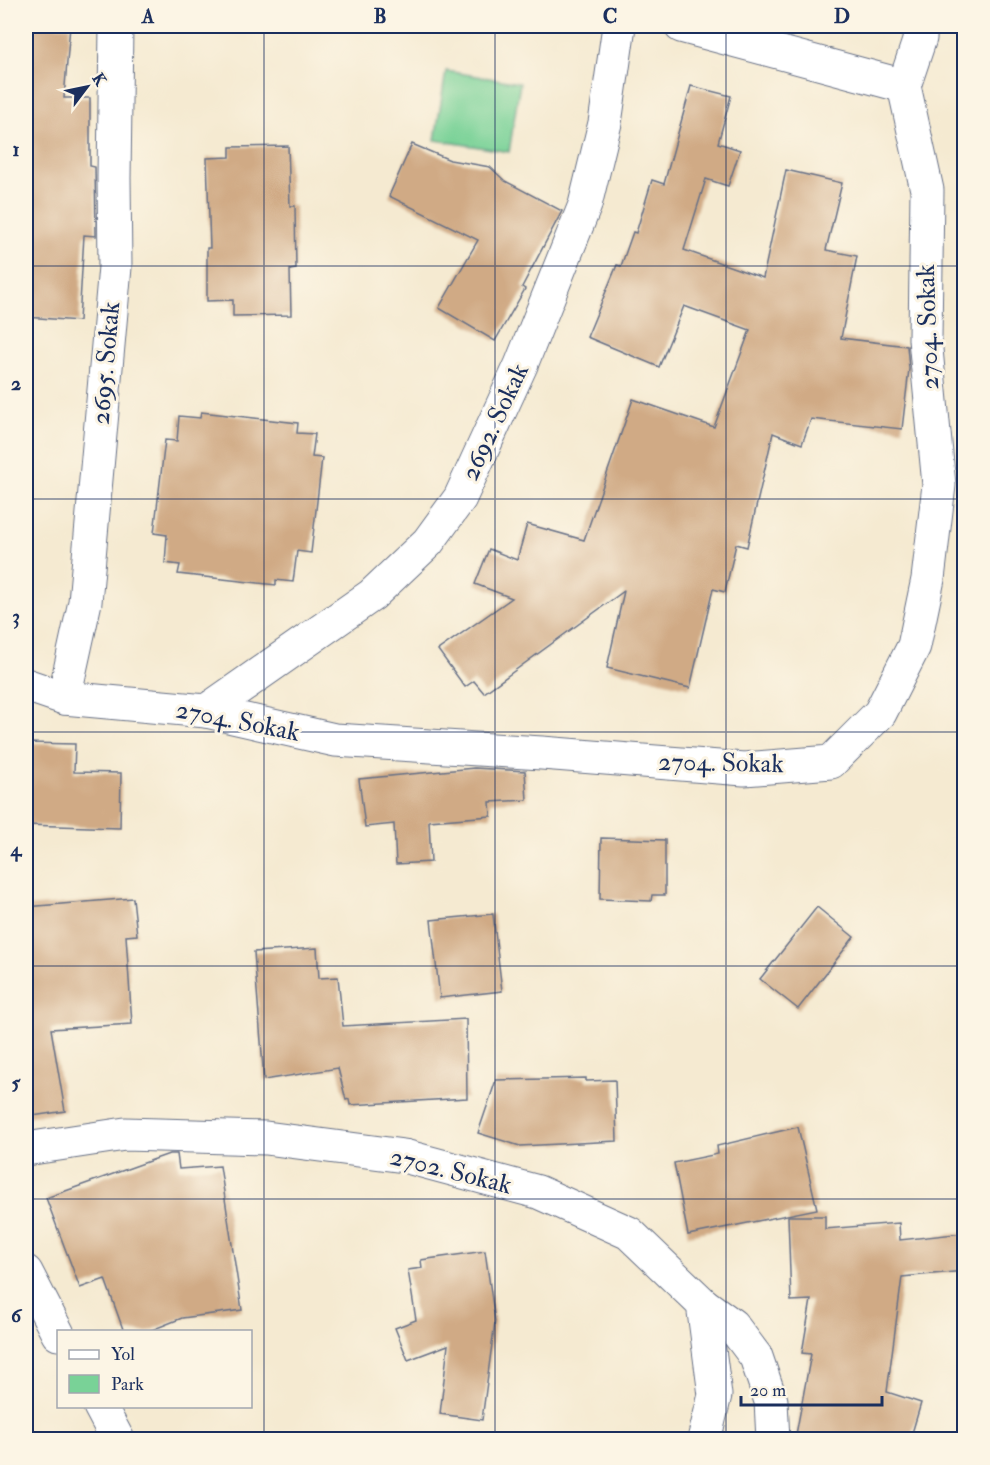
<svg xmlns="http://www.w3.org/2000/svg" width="990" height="1465" font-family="'IM FELL Double Pica',serif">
	<rect width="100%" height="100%" fill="#fcf5e5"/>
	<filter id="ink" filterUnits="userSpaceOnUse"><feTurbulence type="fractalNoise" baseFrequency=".0167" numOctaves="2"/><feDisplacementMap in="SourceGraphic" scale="12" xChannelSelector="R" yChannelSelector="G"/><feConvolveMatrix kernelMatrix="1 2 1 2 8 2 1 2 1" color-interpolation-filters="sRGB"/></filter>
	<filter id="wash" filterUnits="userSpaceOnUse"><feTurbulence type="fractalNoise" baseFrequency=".008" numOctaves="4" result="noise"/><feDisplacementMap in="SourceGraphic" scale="24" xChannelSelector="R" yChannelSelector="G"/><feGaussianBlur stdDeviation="1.35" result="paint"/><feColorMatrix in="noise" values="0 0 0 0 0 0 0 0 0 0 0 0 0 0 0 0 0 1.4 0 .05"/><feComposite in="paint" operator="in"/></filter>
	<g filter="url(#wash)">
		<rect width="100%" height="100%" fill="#f5ead1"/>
		<path fill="#79d297" stroke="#4a807a" stroke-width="1.5" d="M446,71L520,83L509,152L435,140Z"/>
		<g id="blocks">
			<g fill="#d0aa85">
				<path d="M26,26H70L64,98H90V166L95,167L96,236L84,235L79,321L26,317Z"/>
				<path d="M691,86L731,96L718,143L740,150L728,186L706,179L684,250L763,278L786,170L842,183L826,250L857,256L841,338L907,346L909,369L902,429L811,419L802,444L773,433L747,547L736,544L725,592L713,589L690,688L607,668L624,591L484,693L474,681L465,687L438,650L512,598L475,584L489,549L517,560L527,524L584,540L633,399L714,427L750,330L684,306L659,367L587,337L617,265L621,266L633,232L636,233L652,180L664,184Z"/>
				<path d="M412,144L450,160L490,167L505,181L562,211L522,287L525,289L495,341L439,308L478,240L389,196Z"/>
				<path d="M288,146L290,206H295L296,269L290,270L291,315L233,316V300L207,301V248H210L207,158L230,157V147Z"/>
				<path d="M201,412L298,423L297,433L315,434L312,457L322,458L311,553L297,551L293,582L276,580V585L178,574L180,565L165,563L167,535L154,533L165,440L177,441L179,416L200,418Z"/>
				<path d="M26,743L75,744L74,772L121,773L120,828L26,825Z"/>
				<path d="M474,768L525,771L527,800L490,802L491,816L429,821L431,862L396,864L394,824L365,827L359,779Z"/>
				<path d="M601,838L665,840V895H652L651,901L600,899Z"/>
				<path d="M133,898L137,935L126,936L132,1024L51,1029L65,1111L26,1117V907Z"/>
				<path d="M817,907L854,937L798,1009L760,979Z"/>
				<path d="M493,914L502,991L440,998L431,920Z"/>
				<path d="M317,948L319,978L338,977L343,1026L466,1019L467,1098L350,1105L349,1099L346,1100L338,1068L264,1080L254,952Z"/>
				<path d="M586,1078V1081L615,1080L617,1141L520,1146L478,1133L496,1080Z"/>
				<path d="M798,1127L817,1209L688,1235L674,1163L718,1154L717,1146Z"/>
				<path d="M169,1154H177L179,1169L220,1166L242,1310L182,1318L147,1332H124L105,1279L80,1288L46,1198Z"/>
				<path d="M788,1216H825V1229L899,1223L900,1240L964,1233V1271L902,1277L887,1392L921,1403L910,1440H795L811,1354L802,1353L811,1300L791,1301Z"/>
				<path d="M485,1251L495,1321L482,1420L440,1414L448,1345L408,1360L395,1328L416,1320L408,1270L422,1268L421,1260Z"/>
			</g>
		</g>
	</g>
	<g filter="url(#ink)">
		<use href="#blocks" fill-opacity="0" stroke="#677086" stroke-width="1.5"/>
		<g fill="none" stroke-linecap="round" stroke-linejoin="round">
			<defs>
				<g id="minor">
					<path d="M681,26L904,86"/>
					<path d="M26,685L64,698L206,711L335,740L542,753L744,769L831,762L880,713L914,646L928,579L939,485L925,339L927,190L904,86L920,38L921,26"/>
					<path d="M64,698L85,602L115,267L114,178L116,26"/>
					<path d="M206,711L372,595L428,542L460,498L521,365L585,205L605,123L619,26"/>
					<path d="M26,1149L125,1134L266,1138L404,1156L538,1192L629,1233L703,1304L715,1395L704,1440"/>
					<path d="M26,1272L58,1334"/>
					<path d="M703,1304L732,1325L756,1357L771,1401L773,1440"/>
					<path d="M100,1406L118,1440"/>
				</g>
			</defs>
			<use href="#minor" stroke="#677086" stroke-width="35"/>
			<use href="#minor" stroke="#fff" stroke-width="33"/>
		</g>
	</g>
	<path fill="none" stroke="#1b2f5e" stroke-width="1.5" stroke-opacity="0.55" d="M264,26V1440M495,26V1440M726,26V1440M26,266H964M26,499H964M26,732H964M26,966H964M26,1199H964"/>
	<g text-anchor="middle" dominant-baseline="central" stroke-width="6" stroke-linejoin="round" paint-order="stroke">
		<g font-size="26" fill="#1b2f5e" stroke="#fcf5e5">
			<text transform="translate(928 327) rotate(-92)">2704. Sokak</text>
			<text transform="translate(106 363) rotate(-85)">2695. Sokak</text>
			<text transform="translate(495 422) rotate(-65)">2692. Sokak</text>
			<text transform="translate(238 721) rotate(11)">2704. Sokak</text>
			<text transform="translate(721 763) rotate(1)">2704. Sokak</text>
			<text transform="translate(451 1171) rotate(14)">2702. Sokak</text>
		</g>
	</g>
	<rect width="990" height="1465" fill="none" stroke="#fcf5e5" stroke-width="66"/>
	<rect x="57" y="1330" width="195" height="78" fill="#fcf5e5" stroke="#a2a6af" stroke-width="1.5"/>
	<rect x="69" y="1350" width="30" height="9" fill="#ffffff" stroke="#a2a6af" stroke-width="1.5"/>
	<text x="111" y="1360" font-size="18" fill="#1b2f5e">Yol</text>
	<rect x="69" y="1375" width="30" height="18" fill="#79d297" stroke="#a2a6af" stroke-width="1.5"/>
	<text x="111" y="1390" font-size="18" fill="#1b2f5e">Park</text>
	<g transform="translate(87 87) rotate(58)" stroke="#fcf5e5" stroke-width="4.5" paint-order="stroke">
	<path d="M0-4.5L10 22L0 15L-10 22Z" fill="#1b2f5e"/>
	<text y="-9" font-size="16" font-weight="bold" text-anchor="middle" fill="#1b2f5e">K</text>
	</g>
	<path d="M741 1396v9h141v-9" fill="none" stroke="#1b2f5e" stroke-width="3"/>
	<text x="750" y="1396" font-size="18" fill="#1b2f5e" stroke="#fcf5e5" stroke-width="4.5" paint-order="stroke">20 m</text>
	<rect x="33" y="33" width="924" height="1399" fill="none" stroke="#1b2f5e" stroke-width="2"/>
	<g font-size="20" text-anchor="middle" font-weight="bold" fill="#1b2f5e">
		<text x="148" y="23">A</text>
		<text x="380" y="23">B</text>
		<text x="610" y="23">C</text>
		<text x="842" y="23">D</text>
		<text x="16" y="156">1</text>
		<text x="16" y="390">2</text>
		<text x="16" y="623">3</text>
		<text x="16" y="856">4</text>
		<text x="16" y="1089">5</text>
		<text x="16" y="1322">6</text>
	</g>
</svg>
